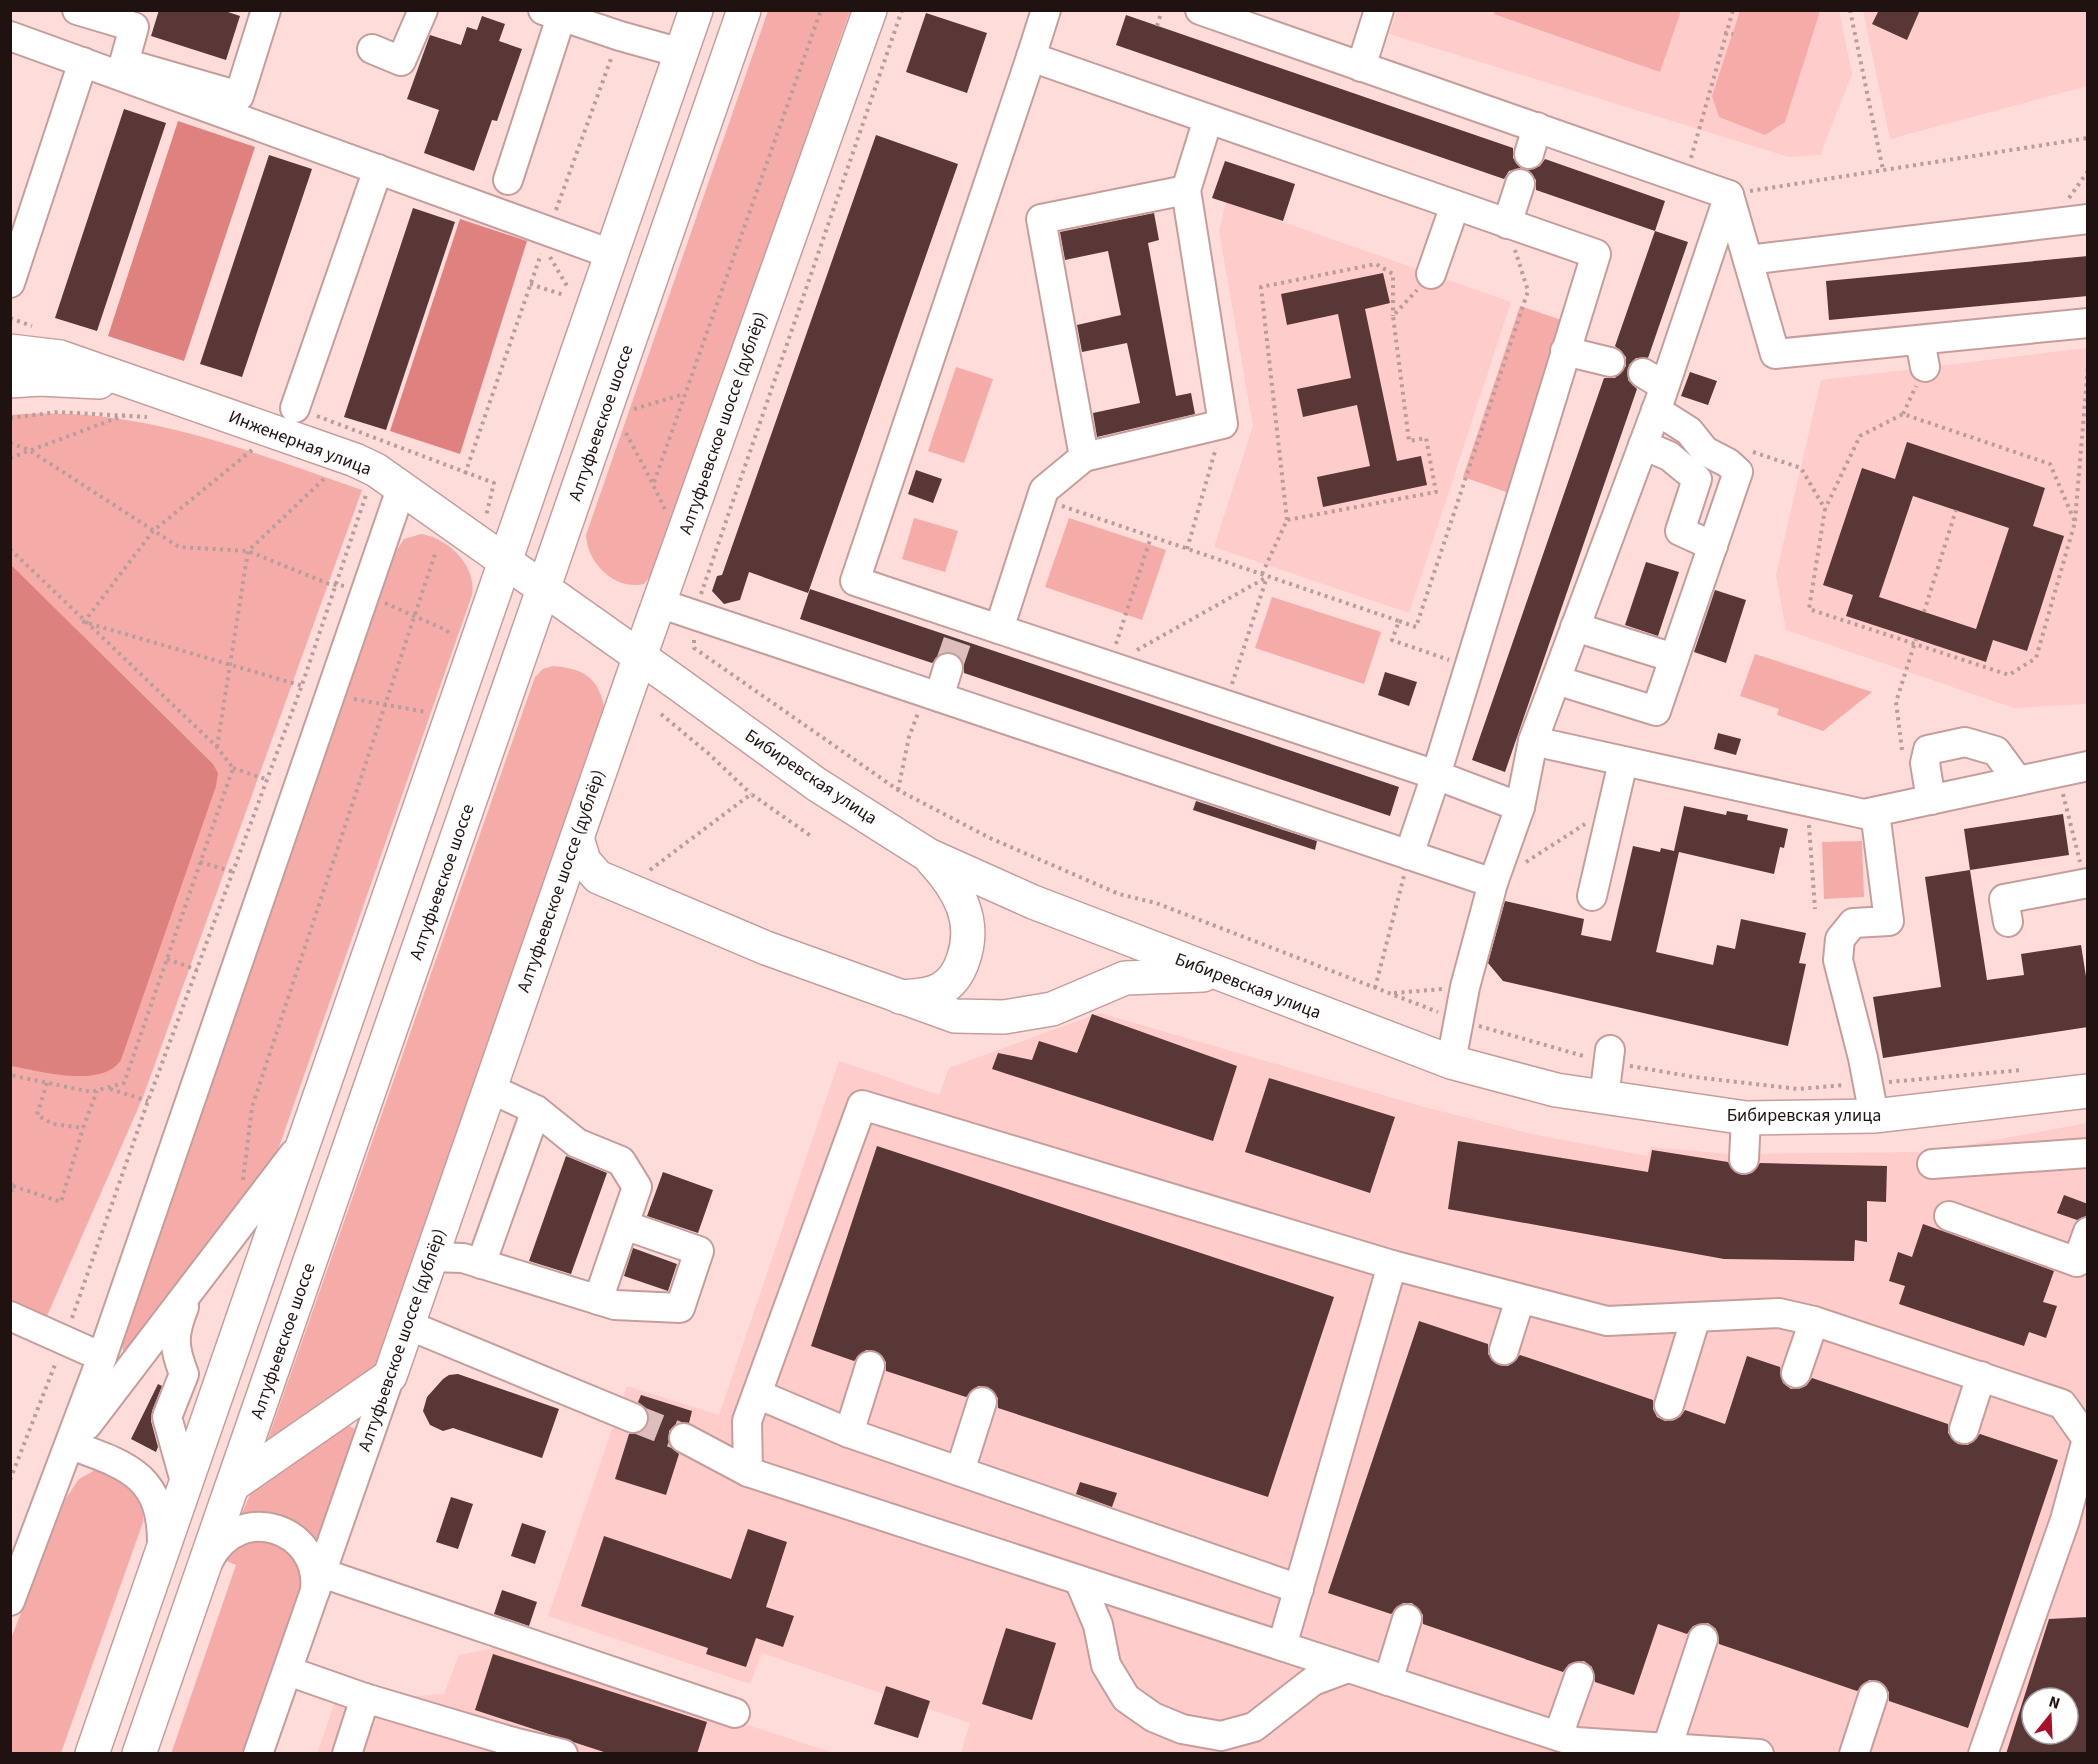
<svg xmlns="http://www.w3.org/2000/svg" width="2098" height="1764" font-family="'Source Sans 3',sans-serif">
	<rect width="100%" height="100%" fill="#fedcda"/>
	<g fill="#feccca" fill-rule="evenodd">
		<path d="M1397,11H1839L1852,74L1820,155L1789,157L1389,34Z"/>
		<path d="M1863,11H2087V86L1890,139Z"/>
		<path d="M1226,202L1511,302L1409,613L1214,547L1253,426L1219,231Z"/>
		<path d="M2087,348V704L2014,708L1786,630L1776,575L1821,380Z"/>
		<path d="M1100,1013L1424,1107L1532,1134L1647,1156L1651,1147L1728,1154L1930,1152L2087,1123V1753H961L970,1723L762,1653L750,1684L548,1616L627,1386L719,1415L839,1061L939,1095L949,1068ZM2032,1698H2068V1734H2032Z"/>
		<path d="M499,1647L546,1660L834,1753L317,1754L341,1684L388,1698L444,1694L459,1655Z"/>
	</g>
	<g fill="#f5aca9">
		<path d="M768,11H850L655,570L644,584C616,591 587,564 586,535Z"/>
		<path d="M1495,11L1681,10V11L1660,72L1494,14Z"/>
		<path d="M1740,11H1820L1785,122L1765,135L1719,117L1712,96Z"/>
		<path d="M1520,306L1567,322L1509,493L1463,477Z"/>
		<path d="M956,367L993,379L964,463L928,451Z"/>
		<path d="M11,415C139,405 244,450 362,490L143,1097L43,1325L11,1307Z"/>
		<path d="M914,518L958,531L945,572L902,559Z"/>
		<path d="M1069,518L1166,550L1142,620L1045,587Z"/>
		<path d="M421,534C448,538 477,566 472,595L273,1164L124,1355L122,1346L387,565L404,539Z"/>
		<path d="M1272,597L1381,632L1364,684L1255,648Z"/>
		<path d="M1755,654L1872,692L1823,731L1777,715L1779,709L1740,696Z"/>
		<path d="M553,666C583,669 597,676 604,706L379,1366L264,1450L535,677L543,669Z"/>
		<path d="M1862,841L1864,897L1824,899L1822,842Z"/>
		<path d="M345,1423L356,1430L314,1549L239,1520L252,1490Z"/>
		<path d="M97,1469C119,1470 146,1500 143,1522L61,1753H11L10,1641L66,1498L79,1479Z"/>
		<path d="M263,1535L299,1558L301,1586L242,1753L171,1754L236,1565L224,1560L228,1552Z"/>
	</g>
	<g fill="#de817f">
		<path d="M178,121L255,147L184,361L108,336Z"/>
		<path d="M460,219L527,241L460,454L390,431Z"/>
	</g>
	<path fill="#dd817f" d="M11,565L213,764L218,773L216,786L121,1060C102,1089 40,1071 11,1066Z"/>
	<g fill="#583736" fill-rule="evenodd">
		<path d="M159,10H222L240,16L226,60L151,36Z"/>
		<path d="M1879,10H1920L1907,40L1872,24Z"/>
		<path d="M926,13L987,33L967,93L906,72Z"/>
		<path d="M1126,15L1513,148V158L1521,168L1509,171L1504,179L1116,45Z"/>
		<path d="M482,16L505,24L499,41L522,49L497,121L492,120L474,171L424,153L439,110L407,99L430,35L461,45L467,27L477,30Z"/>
		<path d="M124,109L166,123L97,331L55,318Z"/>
		<path d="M876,135L958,164L808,593L749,572L740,600L724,604L712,591L717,576L722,575Z"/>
		<path d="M269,155L312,169L242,377L200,364Z"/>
		<path d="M1545,159L1665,201L1655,231L1536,190V180L1528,170L1540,166Z"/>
		<path d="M1225,161L1295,184L1283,221L1212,198Z"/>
		<path d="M413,208L455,222L386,430L344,417Z"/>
		<path d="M1154,213L1159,240L1148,243L1176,396L1191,393L1195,414L1097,437L1093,413L1140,403L1127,343L1082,352L1077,325L1121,315L1108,251L1065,260L1060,232Z"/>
		<path d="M1655,231L1688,242L1648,358H1636L1629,365L1628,380L1637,389L1505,772L1472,760L1604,378H1615L1626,366V357L1615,346Z"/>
		<path d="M2088,256V296L1829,320L1826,281Z"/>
		<path d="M1383,273L1390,303L1365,309L1397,461L1421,456L1427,485L1323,507L1317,477L1370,466L1357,405L1303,417L1297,389L1351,378L1338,314L1287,325L1281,294Z"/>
		<path d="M1690,372L1717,381L1708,405L1681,396Z"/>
		<path d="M1907,442L2045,488L2033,526L2064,536L2027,651L1993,640L1986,662L1846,616L1853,595L1823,585L1862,468L1895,479ZM1913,496L2009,528L1976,629L1879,597Z"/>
		<path d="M916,470L942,479L933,503L908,494Z"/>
		<path d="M1646,562L1679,572L1658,636L1625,625Z"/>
		<path d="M810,589L1399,787L1390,816L964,673V664L953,652H944L932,663L800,619Z"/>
		<path d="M1715,590L1746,600L1726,663L1694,652Z"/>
		<path d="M1385,672L1417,682L1409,706L1378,695Z"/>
		<path d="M1718,733L1741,739L1736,755L1714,749Z"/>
		<path d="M1196,801L1317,841L1315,850L1193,810Z"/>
		<path d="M1684,806L1726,815L1727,811L1748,815L1747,820L1788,829L1784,848L1780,847L1774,874L1679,852L1656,952L1713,965L1717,945L1735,949L1741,919L1806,933L1799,963L1806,964L1788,1046L1503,981L1488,963L1505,901L1584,919L1581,935L1611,941L1633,846L1660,852L1661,848L1674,851Z"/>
		<path d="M2063,814L2069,855L1970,870L1964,829Z"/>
		<path d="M1970,870L1987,980L2024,975L2021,954L2081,945L2088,989V1027L1883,1058L1873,997L1941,987L1925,877Z"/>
		<path d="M1092,1014L1237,1066L1213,1141L992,1069L998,1053L1032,1060L1039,1041L1077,1053Z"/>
		<path d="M1269,1078L1395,1117L1370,1193L1245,1152Z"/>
		<path d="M1458,1141L1648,1172L1652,1150L1728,1162L1735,1172L1743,1175L1752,1173L1760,1163L1887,1166L1886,1202L1867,1201V1242L1855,1240L1854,1261L1724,1259L1448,1209Z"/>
		<path d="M877,1146L1334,1297L1268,1497L998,1408V1398L988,1387L978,1386L966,1397L886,1371V1362L875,1351L866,1350L854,1361L811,1346Z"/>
		<path d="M566,1156L607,1173L571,1274L529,1261Z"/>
		<path d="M663,1172L713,1190L698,1233L647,1216Z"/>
		<path d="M2064,1195L2088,1204L2086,1216L2077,1220L2057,1213Z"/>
		<path d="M1923,1224L2054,1271L2043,1302L2057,1306L2046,1338L2029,1332L2024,1346L1899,1304L1905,1286L1889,1281L1898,1252L1912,1257Z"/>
		<path d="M633,1248L677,1264L668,1291L624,1276Z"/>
		<path d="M1419,1321L1488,1344V1354L1499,1365L1508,1366L1520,1355L1653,1400V1409L1657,1417L1665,1421L1680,1417L1685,1410L1725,1424L1747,1356L1780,1367L1783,1383L1791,1389L1806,1386L1812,1378L1948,1424V1433L1958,1444L1968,1445L1980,1434L2058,1460L1968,1728L1889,1701V1692L1879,1681L1869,1680L1857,1691L1719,1644L1716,1629L1708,1623L1693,1626L1687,1634L1658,1624L1634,1695L1595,1682L1592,1667L1584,1661L1569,1664L1563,1672L1423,1624V1615L1412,1603H1403L1391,1614L1328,1593Z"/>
		<path d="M458,1374L559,1409L542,1458L453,1428L443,1431L430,1425L423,1411L427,1397L443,1379L449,1375Z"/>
		<path d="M158,1384L162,1386L152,1411L151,1421L158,1447L156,1452L131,1439Z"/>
		<path d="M641,1395L692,1411L689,1423L676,1424L669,1431L670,1446L679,1454L666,1495L615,1479L629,1434L643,1431L648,1424L646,1408L638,1402Z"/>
		<path d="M1080,1482L1117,1493L1112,1507L1076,1494Z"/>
		<path d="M451,1497L473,1504L458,1549L436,1542Z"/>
		<path d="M522,1523L546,1531L535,1564L511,1556Z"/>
		<path d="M748,1529L787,1542L766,1607L794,1616L783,1647L756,1638L746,1667L706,1654L708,1648L581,1606L604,1536L731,1579Z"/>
		<path d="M502,1590L537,1602L529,1626L494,1614Z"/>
		<path d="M2088,1617V1754H2006L2049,1619ZM2032,1698H2068V1734H2032Z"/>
		<path d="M1006,1628L1056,1643L1032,1720L982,1704Z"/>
		<path d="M493,1654L707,1722L697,1754H610L475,1710Z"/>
		<path d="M886,1686L930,1701L918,1738L874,1724Z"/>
	</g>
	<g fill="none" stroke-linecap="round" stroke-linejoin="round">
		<g stroke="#ddbebc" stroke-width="28" stroke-dasharray="28 14" stroke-linecap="butt">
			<path d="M948,668L958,639"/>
			<path d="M633,1418L684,1438"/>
		</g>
		<defs>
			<g id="minor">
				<path d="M77,10L134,27L124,63L239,96L266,10"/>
				<path d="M543,10L620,36L681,53"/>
				<path d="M1046,10L1031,57L1596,254L1436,775L1520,807"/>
				<path d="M1200,10L1729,195L1660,400L1533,741L1520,807L1493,883L1465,987L1451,1062"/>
				<path d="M10,36L611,254"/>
				<path d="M372,49L401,61L423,10"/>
				<path d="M1031,57L855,581L1436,775L1409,855"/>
				<path d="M1361,67L1379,10"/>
				<path d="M1529,154L1537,127"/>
				<path d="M508,180L561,17"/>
				<path d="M1729,195L1775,354L2088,323"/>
				<path d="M1507,224L1520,184"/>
				<path d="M1748,260L2088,219"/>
				<path d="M1431,274L1455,205"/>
				<path d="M10,283L83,62"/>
				<path d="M1920,340L1925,367"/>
				<path d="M1565,351L1610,362"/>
				<path d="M1643,373L1664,386"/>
				<path d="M295,408L378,169"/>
				<path d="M1643,445L1669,456L1697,479L1680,531L1713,546"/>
				<path d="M1084,457L1223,424L1186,190L1208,119"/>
				<path d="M659,603L1493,883"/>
				<path d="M1575,627L1674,658"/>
				<path d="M999,629L1044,490L1084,457L1041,219L1186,190"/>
				<path d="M1556,680L1656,711L1738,472L1728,463L1705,451L1689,431L1656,410"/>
				<path d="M939,697L948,668"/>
				<path d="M1533,741L1864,814L2088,766"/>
				<path d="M1931,800L1925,763L1928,750L1965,742L1996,751L2018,781"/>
				<path d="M1592,896L1623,762"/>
				<path d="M2008,922L2004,899L2088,883"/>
				<path d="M489,1088L536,1110L577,1143L621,1161L637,1187L598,1300"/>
				<path d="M1604,1098L1610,1050"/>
				<path d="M1874,1116L1863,1058L1838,960L1840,939L1853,923L1889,921L1875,812"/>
				<path d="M1744,1159L1746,1118"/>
				<path d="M1932,1164L2088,1153"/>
				<path d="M1949,1216L2077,1262L2088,1232"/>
				<path d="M431,1257L463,1258L615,1305L680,1308L699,1251L624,1225"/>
				<path d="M481,1264L536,1110"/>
				<path d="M184,1307C173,1335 173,1346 184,1374L167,1417L186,1485"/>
				<path d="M10,1316L102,1357"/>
				<path d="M408,1325L633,1418"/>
				<path d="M1504,1350L1520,1299"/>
				<path d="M1796,1373L1814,1321"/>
				<path d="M757,1394L849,1433L1299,1589"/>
				<path d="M1669,1405L1696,1317"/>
				<path d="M87,1425L294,1154"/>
				<path d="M1964,1429L1981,1376"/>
				<path d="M849,1433L870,1366"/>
				<path d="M684,1438L748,1472L1576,1742L1759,1754"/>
				<path d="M71,1445C129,1466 163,1476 162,1546"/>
				<path d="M960,1471L982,1402"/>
				<path d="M748,1472L747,1421L862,1105L1392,1265L1607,1321L1779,1313L1814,1321L2062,1404L2087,1439L2065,1520L1983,1754"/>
				<path d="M209,1560C239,1500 322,1528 315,1591"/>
				<path d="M322,1573L735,1713"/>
				<path d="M1079,1580L1098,1625L1106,1665L1126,1698L1153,1717L1182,1729L1221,1736L1254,1727L1313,1681L1348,1668"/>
				<path d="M10,1601L102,1357L401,489"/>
				<path d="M1282,1646L1392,1265"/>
				<path d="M288,1671L365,1698L347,1754"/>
				<path d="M1388,1681L1407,1619"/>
				<path d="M365,1698L513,1742"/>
				<path d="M1558,1736L1579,1677"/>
				<path d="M1667,1748L1703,1639"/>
				<path d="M258,1754L390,1376"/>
				<path d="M510,1754L513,1742L563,1754"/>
				<path d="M1854,1754L1873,1696"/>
			</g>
			<g id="major">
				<path d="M10,351L60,357L355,460L376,470L677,683L816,784L928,855L1033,902L1451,1062L1556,1090L1746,1118L1874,1116L2088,1091"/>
				<path d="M10,381L40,379L99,382"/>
				<path d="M577,838L584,861L598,877L766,948L955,1016L1004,1017L1052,1009L1125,978L1203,975"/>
				<path d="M900,997C914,996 929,996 941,989C952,983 959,972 963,960C977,921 959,889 932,860"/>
				<path d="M233,1485L390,1376L640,656L870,10"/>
				<path d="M92,1754L696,10"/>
				<path d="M139,1754L744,10"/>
			</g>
		</defs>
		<use href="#minor" stroke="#c59e9c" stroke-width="32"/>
		<use href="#major" stroke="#c59e9c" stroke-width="36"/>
		<g stroke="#b89d9b" stroke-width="4" stroke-dasharray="3 4.5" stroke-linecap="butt">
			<path d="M1850,10L1883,170"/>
			<path d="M1157,26L1162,10"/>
			<path d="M1724,33L1733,34"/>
			<path d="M1691,158L1733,10"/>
			<path d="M1750,191L2088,138"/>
			<path d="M2069,198L2088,171"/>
			<path d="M556,210L612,56"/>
			<path d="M550,257L567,286"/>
			<path d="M530,284L564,295"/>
			<path d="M10,318L32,326"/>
			<path d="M634,409L684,394"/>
			<path d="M1903,414L1916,386"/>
			<path d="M317,416L494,483L486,516"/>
			<path d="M10,418L58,412L147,417"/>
			<path d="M626,433L653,484"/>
			<path d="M10,443L29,450L179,547L248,551L329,584L345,586"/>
			<path d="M252,450L153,531L84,622L303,686"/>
			<path d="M1753,452L1801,468L1825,509L1809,609L2009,675L2036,658L2075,522L2050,464L1903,414L1860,436L1825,509"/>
			<path d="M10,458L125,415"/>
			<path d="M465,474L541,254"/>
			<path d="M1062,506L1399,621L1392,640L1449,660"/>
			<path d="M665,509L653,485L821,10"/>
			<path d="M1287,520L1261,287L1376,264L1393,274V316"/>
			<path d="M2075,521L2088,366"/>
			<path d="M10,549L217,747L233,768L124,1083L91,1092L10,1075"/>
			<path d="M1187,549L1216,448"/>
			<path d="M1262,574L1287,520L1436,492L1426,438L1409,441L1393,316L1417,290"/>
			<path d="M701,594L902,10"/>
			<path d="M385,603L446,630L452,636"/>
			<path d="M1924,612L1956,510"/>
			<path d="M1399,621L1416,627L1528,291L1515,250"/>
			<path d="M694,640V648L898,790L990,838L1119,894L1156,903L1438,1012"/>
			<path d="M1116,644L1151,537"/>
			<path d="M1137,650L1267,577"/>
			<path d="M1232,684L1267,577"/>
			<path d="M354,699L426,712"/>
			<path d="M661,714L709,754L751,794"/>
			<path d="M217,747L248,551L327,476"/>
			<path d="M1902,750L1896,702L1916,639"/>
			<path d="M233,768L268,780"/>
			<path d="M898,790L909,737L918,713"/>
			<path d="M2063,794L2080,862"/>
			<path d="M1809,825L1815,909"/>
			<path d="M200,862L234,872"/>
			<path d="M1526,862L1585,824"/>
			<path d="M650,870L751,794L811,836"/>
			<path d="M167,959L197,970"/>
			<path d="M1375,988L1404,876"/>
			<path d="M1394,993L1443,989"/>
			<path d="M1479,1026L1587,1057"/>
			<path d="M1630,1066L1694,1077L1798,1089L1845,1085"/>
			<path d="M1889,1082L2022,1070"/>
			<path d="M47,1083L37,1115L53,1124L83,1128L97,1091"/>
			<path d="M110,1089L148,1101"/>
			<path d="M243,1180L252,1107L435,554"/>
			<path d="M10,1184L13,1185L10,1196"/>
			<path d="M13,1186L61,1202L83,1128"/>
			<path d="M72,1318L148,1101L302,685L366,495"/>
			<path d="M10,1480L56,1362"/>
		</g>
		<use href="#minor" stroke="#fff" stroke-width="28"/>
		<use href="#major" stroke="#fff" stroke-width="33"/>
	</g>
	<g text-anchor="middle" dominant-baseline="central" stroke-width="6" stroke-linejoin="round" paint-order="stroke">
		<g font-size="18" fill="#1f1211" stroke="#fff">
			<text transform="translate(601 423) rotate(-71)">Алтуфьевское шоссе</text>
			<text transform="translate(723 423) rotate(-71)">Алтуфьевское шоссе (дублёр)</text>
			<text transform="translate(300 443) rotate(21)">Инженерная улица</text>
			<text transform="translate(811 777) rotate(34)">Бибиревская улица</text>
			<text transform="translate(561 881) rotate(-71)">Алтуфьевское шоссе (дублёр)</text>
			<text transform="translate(442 882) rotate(-71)">Алтуфьевское шоссе</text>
			<text transform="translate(1248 986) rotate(21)">Бибиревская улица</text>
			<text x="1804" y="1115">Бибиревская улица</text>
			<text transform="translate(402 1340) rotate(-71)">Алтуфьевское шоссе (дублёр)</text>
			<text transform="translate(283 1341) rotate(-71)">Алтуфьевское шоссе</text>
		</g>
	</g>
	<rect width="2098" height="1764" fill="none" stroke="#1f1211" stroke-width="24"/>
	<g transform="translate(2050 1716) rotate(18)"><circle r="28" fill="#ffffff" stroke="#a5a0a0" stroke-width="1.5"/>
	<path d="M0-4.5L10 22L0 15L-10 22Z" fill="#a71027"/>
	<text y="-9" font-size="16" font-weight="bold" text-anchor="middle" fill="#1f1211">N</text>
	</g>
</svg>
